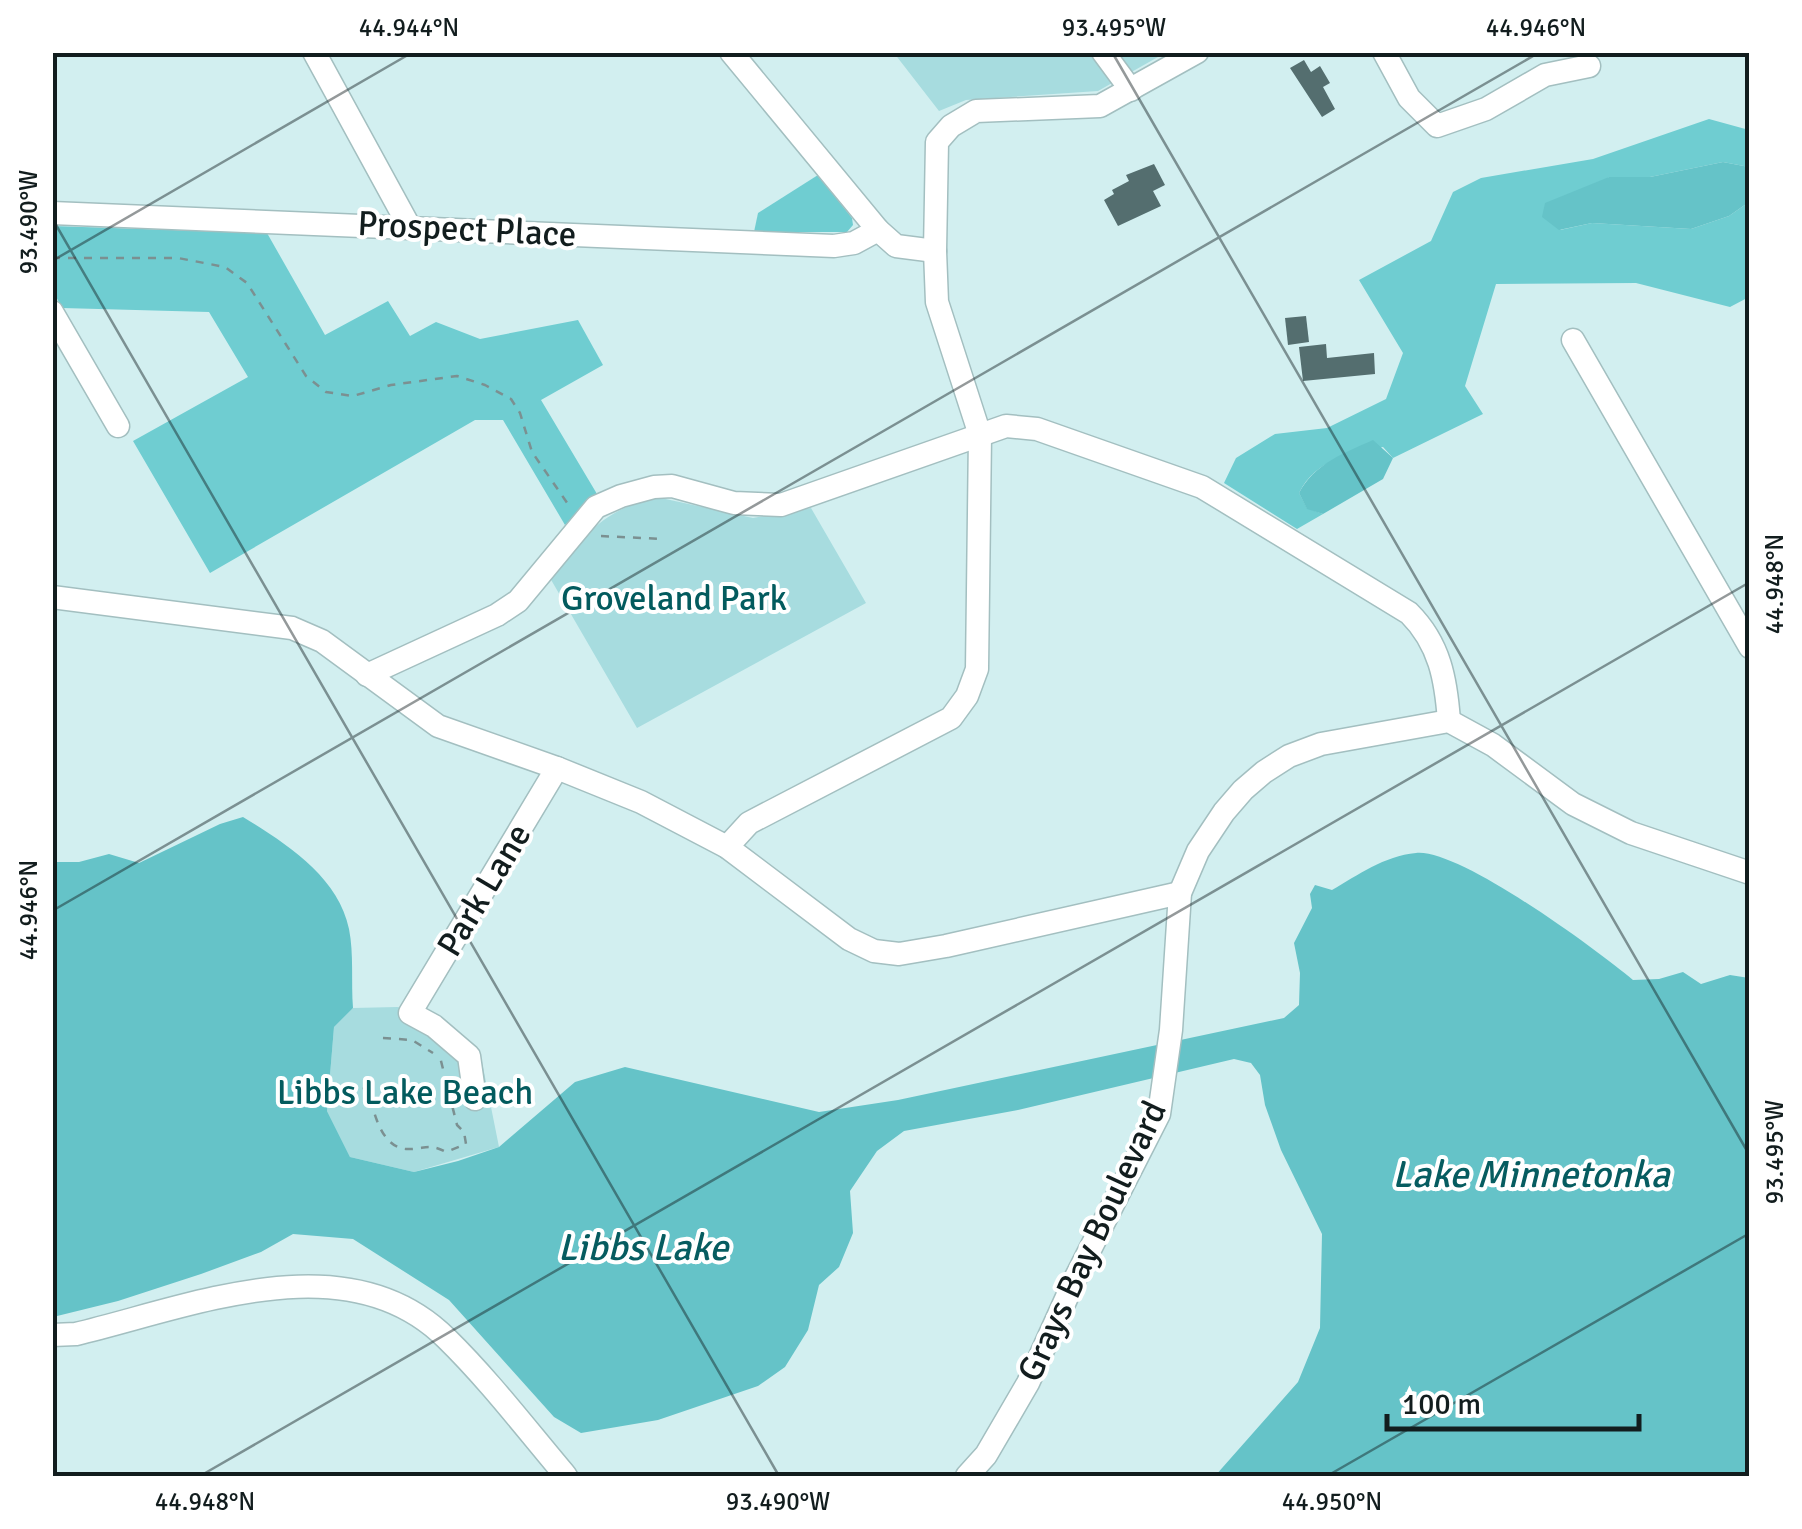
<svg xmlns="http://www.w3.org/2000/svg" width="1802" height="1529" font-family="Signika,sans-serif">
	<rect width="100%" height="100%" fill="#d2eff0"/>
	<g fill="#a7dcdf">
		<path d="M894,53H1165L1098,91L966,100L939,111Z"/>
		<path d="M661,498L753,518L811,508L866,603L637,728L550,578C585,536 604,506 661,498Z"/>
		<path d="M397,1007L422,1010L480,1052L499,1147L414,1172L350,1157L327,1111L334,1027L353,1008Z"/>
	</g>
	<g fill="#6fcdd1">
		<path d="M1709,119L1749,130V167L1723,162L1650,177H1609L1560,230L1592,223L1691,229L1729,216L1749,202V297L1730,307L1636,283L1496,284L1465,386L1483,414L1393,458L1383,447C1349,454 1316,459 1299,493L1307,508L1323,514L1297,529L1224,483L1236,458L1275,434L1327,428L1386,399L1403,353L1359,280L1431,241L1453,192L1481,178L1593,159Z"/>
		<path d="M818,175L852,218L853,225L847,232H754L758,213Z"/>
		<path d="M52,226L267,233L325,335L388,301L410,336L436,322L480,339L578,320L603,365L541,400L597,494L565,525L503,420H475L210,573L133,441L248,377L209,312L62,308L53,291Z"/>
	</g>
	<g fill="#65c3c8">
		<path d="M1723,162L1749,167V202L1729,216L1691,229L1592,223L1559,230L1542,217L1545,203L1609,177H1650Z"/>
		<path d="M1373,440L1393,458L1383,479L1323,514L1307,509L1299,493C1314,464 1344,453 1373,440Z"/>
		<path d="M243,817C285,843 338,876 349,929C354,954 351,982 353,1008L334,1027L327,1111L350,1157L414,1172L458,1161L499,1147L575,1082L625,1067L819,1112L898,1100L1284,1018L1299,1005L1300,973L1294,943L1312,908L1310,894L1315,885L1332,890C1358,875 1384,856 1416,853C1459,848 1597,950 1633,980L1659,979L1683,972L1701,984L1730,975L1749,978V1476H1215L1298,1382L1320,1328L1322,1234L1281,1150L1265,1105L1260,1075L1251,1063L1234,1059L1018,1110L904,1131L877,1151L850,1191L853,1233L839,1267L819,1285L808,1330L785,1367L758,1386L658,1420L581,1433L554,1417L449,1300L353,1239L293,1234L261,1252L201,1274L118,1301L53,1317L52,862H79L109,854L139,863L220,824Z"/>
	</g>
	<g fill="#546e6f">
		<path d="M1304,60L1311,72L1320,66L1330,83L1323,87L1335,109L1322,117L1290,68Z"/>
		<path d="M1154,164L1165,185L1153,191L1161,206L1118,226L1104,200L1114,194L1112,190L1129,181L1126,175Z"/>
		<path d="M1306,316L1309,342L1288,345L1285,318Z"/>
		<path d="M1326,344L1327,358L1374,353L1375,374L1303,381L1299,347Z"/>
	</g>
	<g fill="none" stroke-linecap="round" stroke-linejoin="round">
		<defs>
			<g id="minor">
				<path d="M314,52L409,226"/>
				<path d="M731,52L878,230L896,246L935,251"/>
				<path d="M1103,52L1131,90"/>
				<path d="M1384,52L1409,98L1437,126L1486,109L1545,75L1589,66"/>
				<path d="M52,213L834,246L854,243L878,230"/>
				<path d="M52,312L118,426"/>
				<path d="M1573,340L1750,647"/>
				<path d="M52,597L292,628L322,641L438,726L557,768L641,802L727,847L849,939L874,951L899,954L946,946L1180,893"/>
				<path d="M367,675L497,615L518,601L596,507L621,496L654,487L672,486L734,503L781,505L1006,426L1037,429L1202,487L1409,613C1440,644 1446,680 1449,721"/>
				<path d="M727,847L749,823L951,718L967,696L977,669L980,435L937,302L935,251L937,142L951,126L976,111L1100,106L1197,52"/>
				<path d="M475,1099L469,1056L434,1026L410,1013L557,768"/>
				<path d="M52,1335L76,1334C190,1307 347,1240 446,1338C489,1380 527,1430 566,1476"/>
				<path d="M967,1476L986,1455L1028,1383L1076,1277L1159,1114L1171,1030L1180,893L1198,851L1224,812L1243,790L1264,772L1289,756L1321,744L1449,721L1493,745L1573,804L1631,833L1750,873"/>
			</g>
		</defs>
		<use href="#minor" stroke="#a3bfc0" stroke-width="25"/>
		<g stroke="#7b9091" stroke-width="2.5" stroke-dasharray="8 8" stroke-linecap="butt">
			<path d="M52,258H178L225,267L247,283L306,376L326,392L353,396L391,385L457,376L485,385L511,399L520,413L532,452L570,507"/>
			<path d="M601,536L662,539"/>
			<path d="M383,1038L412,1040L433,1053"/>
			<path d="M347,1085L368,1089C373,1109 380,1147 406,1149C425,1150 427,1142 446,1152L466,1144L464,1132L457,1125L440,1057"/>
		</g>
		<use href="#minor" stroke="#fff" stroke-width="22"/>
	</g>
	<path fill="none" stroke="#121d1e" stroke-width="2.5" stroke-opacity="0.45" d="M1112,52L1750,1156M52,218L779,1476M52,261L413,52M52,911L1540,52M200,1476L1750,582M1327,1476L1750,1233"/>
	<g text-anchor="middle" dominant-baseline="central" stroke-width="8" stroke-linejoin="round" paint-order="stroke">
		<g font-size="35" fill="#121d1e" stroke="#fff">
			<text transform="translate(467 229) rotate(3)">Prospect Place</text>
			<text transform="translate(484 890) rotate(-59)">Park Lane</text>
			<text transform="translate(1092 1241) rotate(-65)">Grays Bay Boulevard</text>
		</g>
		<g font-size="35" fill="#035b5e" stroke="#fff">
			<text x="674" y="598">Groveland Park</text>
			<text x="405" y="1092">Libbs Lake Beach</text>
		</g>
		<g font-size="38" font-style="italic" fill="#065c60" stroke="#fff">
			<text x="1531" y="1174">Lake Minnetonka</text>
			<text x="643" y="1247">Libbs Lake</text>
		</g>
	</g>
	<rect width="1802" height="1529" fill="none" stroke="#ffffff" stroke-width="110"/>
	<path d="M1387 1414v15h252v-15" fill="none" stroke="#121d1e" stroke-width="5"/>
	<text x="1402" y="1414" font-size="30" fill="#121d1e" stroke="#ffffff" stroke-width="8" paint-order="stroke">100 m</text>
	<rect x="55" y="55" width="1692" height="1419" fill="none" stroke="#121d1e" stroke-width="4"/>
	<g font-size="25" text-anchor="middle" fill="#121d1e">
		<text x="409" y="36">44.944°N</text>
		<text x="1114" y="36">93.495°W</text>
		<text x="1536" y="36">44.946°N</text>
		<text transform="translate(28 222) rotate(-90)" y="9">93.490°W</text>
		<text transform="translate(1774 584) rotate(-90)" y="9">44.948°N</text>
		<text transform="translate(28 910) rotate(-90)" y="9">44.946°N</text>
		<text transform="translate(1774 1152) rotate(-90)" y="9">93.495°W</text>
		<text x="205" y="1510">44.948°N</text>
		<text x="778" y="1510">93.490°W</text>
		<text x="1332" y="1510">44.950°N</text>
	</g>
</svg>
